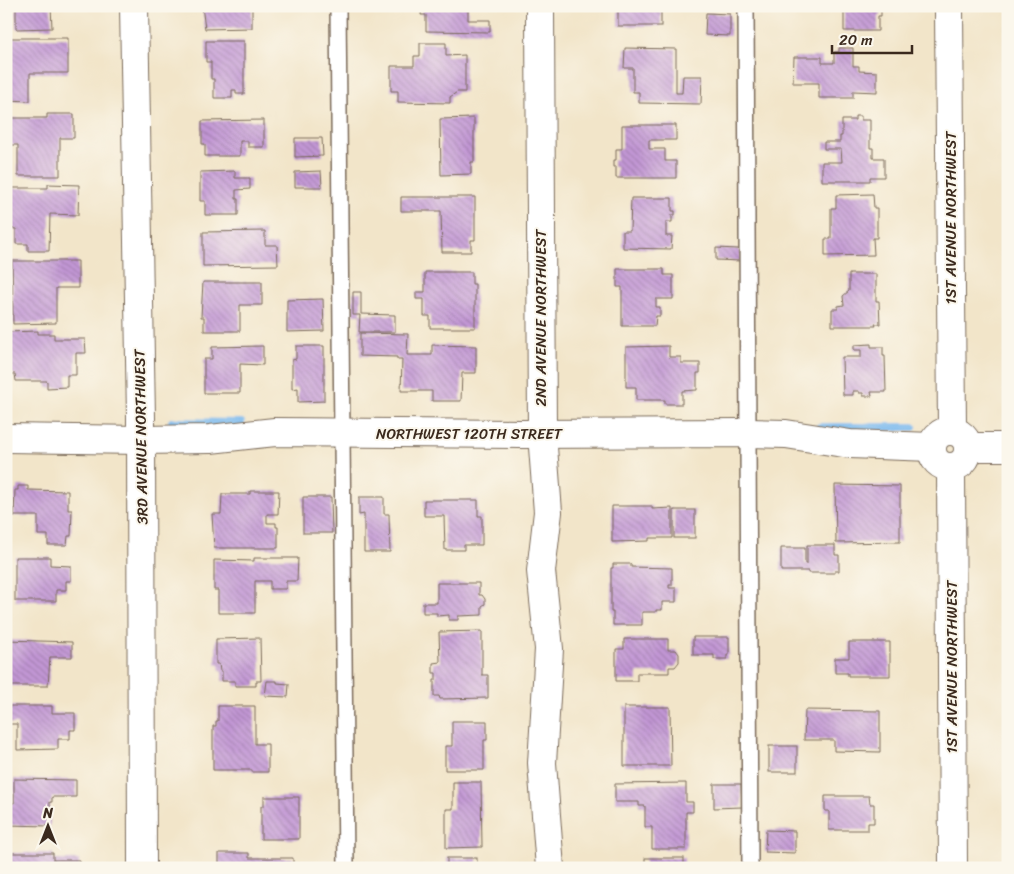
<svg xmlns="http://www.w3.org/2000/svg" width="1014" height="874" font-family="Sriracha,sans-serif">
	<defs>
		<pattern id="building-back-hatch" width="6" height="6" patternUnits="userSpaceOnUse" patternTransform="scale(1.25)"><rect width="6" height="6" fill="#c297d5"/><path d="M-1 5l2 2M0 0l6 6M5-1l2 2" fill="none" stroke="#9f7bac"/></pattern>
	</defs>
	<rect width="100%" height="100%" fill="#fbf7ec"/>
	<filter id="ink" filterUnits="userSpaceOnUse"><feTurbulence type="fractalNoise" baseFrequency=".02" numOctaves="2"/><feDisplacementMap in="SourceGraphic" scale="10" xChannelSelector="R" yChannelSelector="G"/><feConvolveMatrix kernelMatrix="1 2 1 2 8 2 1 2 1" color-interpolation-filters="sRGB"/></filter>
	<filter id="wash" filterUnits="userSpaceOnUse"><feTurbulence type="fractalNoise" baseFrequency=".0096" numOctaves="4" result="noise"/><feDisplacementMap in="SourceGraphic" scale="20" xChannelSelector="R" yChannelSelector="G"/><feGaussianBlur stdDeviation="1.12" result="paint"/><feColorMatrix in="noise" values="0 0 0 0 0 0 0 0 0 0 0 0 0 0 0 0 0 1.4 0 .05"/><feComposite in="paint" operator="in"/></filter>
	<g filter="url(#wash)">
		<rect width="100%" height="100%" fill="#f2e5c9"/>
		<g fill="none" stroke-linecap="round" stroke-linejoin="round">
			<g stroke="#7ab9ee" stroke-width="8">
				<path d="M172,422L241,423"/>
				<path d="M820,427H913"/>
			</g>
		</g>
		<g id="blocks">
			<g fill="url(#building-back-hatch)">
				<path d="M16,6H51L52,28L16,29Z"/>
				<path d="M202,6H252V28L205,29Z"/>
				<path d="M422,6H468V20H490V32L426,31V15H421Z"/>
				<rect x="618" y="6" width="43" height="20"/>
				<path d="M844,6H881V16H878V31H844Z"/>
				<path d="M706,13L730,14V36L705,35Z"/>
				<path d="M6,38H68V73H30V101L6,100Z"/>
				<path d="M206,41H244V94H236V90H232V98H214V79H211V62H206Z"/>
				<path d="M420,43H446V56L465,55V92H457L450,97V103L398,102V91H391V66H414V56H420Z"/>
				<path d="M625,48L676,49V93H682L683,76H702L701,104L639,103V92H633V68H624Z"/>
				<path d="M839,48H853V66H859V71L877,72V92L853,91V98H819V83H793L794,57H822V63H834V52H839Z"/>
				<path d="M47,114H74V138H60V176H18V145H6V118H47Z"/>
				<path d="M855,116H861V120H870V148H873V158H884V177H870V181H822V162H842L841,149H824V142H840V136H842V120H855Z"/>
				<path d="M474,118V162H471V174L441,175L440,119Z"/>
				<path d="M264,120V147H248V141H240V156H205V144H202V121Z"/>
				<path d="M622,125H676V140H649V149H665V161H676V178H616V167H613V160H616V149H622Z"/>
				<path d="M295,138H322L323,156L295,157Z"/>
				<path d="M235,171V178H250V189L236,190V199H238V215H205V201H200V172Z"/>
				<path d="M321,171L322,187H295V172Z"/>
				<path d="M48,184L79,185L78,215L50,214L49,251H28V244H16V229L6,228V188H48Z"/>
				<path d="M873,194L874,208H877V238H873L874,255L825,256V239H831V208H836V195Z"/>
				<path d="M401,197H475V240H471V252H442L441,211H401Z"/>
				<path d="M631,198H672V211H675V215H672V222H666V236H672L671,249L623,248V231H630Z"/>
				<path d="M265,231V245H277L278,265L203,266V232Z"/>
				<path d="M716,248L738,249L741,252V261L716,260Z"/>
				<path d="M12,261H78V288H56V323L13,324Z"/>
				<path d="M617,269H664V275H673V299H656V307H660V316H656L655,326H622V287H617Z"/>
				<path d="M425,272H472V284H475V328H430V316H424V299H416V292H425Z"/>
				<path d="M849,274H876V301H879L880,324H875L876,326H832V309H838V306L844,305L843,296L849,291Z"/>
				<path d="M203,282H262V305H240V331H204V317H201Z"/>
				<path d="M353,292H361V314L395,315V332H359L360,315H353Z"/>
				<path d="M323,299L324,331L287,332V300Z"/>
				<path d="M38,331V334H54V339H85L86,353H76V375H67V387L47,388V381H16L15,374H6V332Z"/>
				<path d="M360,333L408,334L407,355H432V345L476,346V373H462L461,401H432V391H401L402,359H397V357L360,356Z"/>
				<path d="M871,344V347H883V356H885L886,392H871L872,396H863V393H859V391H853V395H843L842,357H861V350H854V345Z"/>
				<path d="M263,346V365L240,364V393H204V359H212V347Z"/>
				<path d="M296,346H324V401L298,402V388L292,389V360L296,359Z"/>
				<path d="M669,346V357H681V363H700V373H697V390L682,391V404H665V400H636V387H626V347Z"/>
				<rect x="6" y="478" width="3" height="27"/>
				<path d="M835,485L900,486V542L836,543Z"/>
				<path d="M18,486H28V490L68,491V510H72L71,536H68L67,545H48V535H38V516H14L15,490H18Z"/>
				<path d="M250,491H279L278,514H267V523H276V527H278V548H214L212,514H221L222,494H250Z"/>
				<path d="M303,497H331L332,533H303Z"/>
				<path d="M359,497H384V514H389L390,552H364V514L359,515Z"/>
				<path d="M424,500H478V516H482V545H464V550H445L444,516H424Z"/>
				<path d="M612,506H652V509L672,508V538H649V541L612,542Z"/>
				<rect x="674" y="510" width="21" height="28"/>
				<path d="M807,545H835V555H839V571H835V573H808V571H781V548H805V564H807Z"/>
				<path d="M15,557H50V565L71,566V581H66V590H56V601H15Z"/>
				<path d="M254,558H298L297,581H286V589H270V581H255V613H218V590H214V560L254,561Z"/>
				<path d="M613,564H631V567L672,568V585H669V588H676V602H662V610H656V612H642V625H613V612H611V568H613Z"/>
				<path d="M437,583H479V595H482L485,599V604L482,606V615L458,616V620H449V615L437,616V613H423V603H437Z"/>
				<path d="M482,631V675H488V698L440,699L439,696H434V680H436V673H433V663L440,662L439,632Z"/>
				<path d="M693,637H729V655H727V659H714V655H693Z"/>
				<path d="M260,638L261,681H256V686H235V681H222V671H220L219,664H216V639Z"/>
				<path d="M624,639H668V650H676L679,654V662L675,667H669V673H637V681H616V649H624Z"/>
				<path d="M6,640L72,642V657H50L48,686H6Z"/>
				<path d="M849,642H890V676H848V673H835V658H849Z"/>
				<path d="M267,681H277V683L289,684L288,697L265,696Z"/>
				<path d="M9,706H52V713H75V730H70V739H58V749L17,750V724H9Z"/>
				<path d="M218,706H255V744H268V772H252V770H213V726H216V721H218Z"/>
				<path d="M624,707H670L671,766H624Z"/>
				<path d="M805,710L880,711V752L834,751V740H804Z"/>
				<path d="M452,721H487V740H484V770H445V746H452Z"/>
				<rect x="769" y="746" width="28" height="26"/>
				<path d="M14,779L76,780V797H52V802H50V826L6,825V803H14Z"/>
				<path d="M453,782H481L482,847L446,848V809H453Z"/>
				<path d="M686,783V802H693V812H686V849H652V827H645V806H639V802H615V784Z"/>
				<path d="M714,784H741L742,807L714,808Z"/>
				<path d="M825,796H869L870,804H874V823H868V830H829V811H825Z"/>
				<path d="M264,797H299V839H261V806H264Z"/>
				<path d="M766,830L795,831V853L765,852Z"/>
				<path d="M6,853H53V860H79V868H6Z"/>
				<path d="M219,853H249V858H293V868H219Z"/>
				<rect x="447" y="858" width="30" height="10"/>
				<rect x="645" y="858" width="39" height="10"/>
			</g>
		</g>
	</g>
	<g filter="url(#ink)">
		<use href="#blocks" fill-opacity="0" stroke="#7b6b5a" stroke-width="1"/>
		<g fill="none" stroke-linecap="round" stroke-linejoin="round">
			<defs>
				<g id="service">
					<path d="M338,6L346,868"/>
					<path d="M746,6L750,868"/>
				</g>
				<g id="minor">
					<path d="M540,6L542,434L548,512L541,571L549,649L542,763L550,868"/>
					<path d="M949,6L952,430"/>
					<circle cx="950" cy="449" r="18"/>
					<path d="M6,438L141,440L210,439L275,432L520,434L747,433L786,434L850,444L932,447"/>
					<path d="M968,447H1008"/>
					<path d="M951,467L953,868"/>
				</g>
				<path id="tertiary" d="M134,6L141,418L142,868"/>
			</defs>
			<use href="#service" stroke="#7b6b5a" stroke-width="18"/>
			<use href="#minor" stroke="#7b6b5a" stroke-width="30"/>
			<use href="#tertiary" stroke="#7b6b5a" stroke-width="30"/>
			<use href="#service" stroke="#fff" stroke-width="15"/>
			<use href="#minor" stroke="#fff" stroke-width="28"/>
			<use href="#tertiary" stroke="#fff" stroke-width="28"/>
		</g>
	</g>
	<g text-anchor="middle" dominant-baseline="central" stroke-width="4" stroke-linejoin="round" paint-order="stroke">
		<g font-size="15" fill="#3b2a1e" stroke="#fbf7ec">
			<text transform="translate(951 218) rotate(-90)">1ST AVENUE NORTHWEST</text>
			<text transform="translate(541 318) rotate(-90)">2ND AVENUE NORTHWEST</text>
			<text x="469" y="434">NORTHWEST 120TH STREET</text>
			<text transform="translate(141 437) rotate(-91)">3RD AVENUE NORTHWEST</text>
			<text transform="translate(952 667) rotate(-90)">1ST AVENUE NORTHWEST</text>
		</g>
	</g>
	<rect width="1014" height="874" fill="none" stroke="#fbf7ec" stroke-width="25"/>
	<g transform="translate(48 826)" stroke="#fbf7ec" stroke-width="4" paint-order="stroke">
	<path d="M0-4L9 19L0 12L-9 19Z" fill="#3b2a1e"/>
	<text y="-8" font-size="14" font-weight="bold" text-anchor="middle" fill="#3b2a1e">N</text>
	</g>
	<path d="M832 45v8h80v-8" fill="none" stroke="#3b2a1e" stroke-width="2.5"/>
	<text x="839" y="45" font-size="15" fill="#3b2a1e" stroke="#fbf7ec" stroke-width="4" paint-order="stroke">20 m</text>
</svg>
